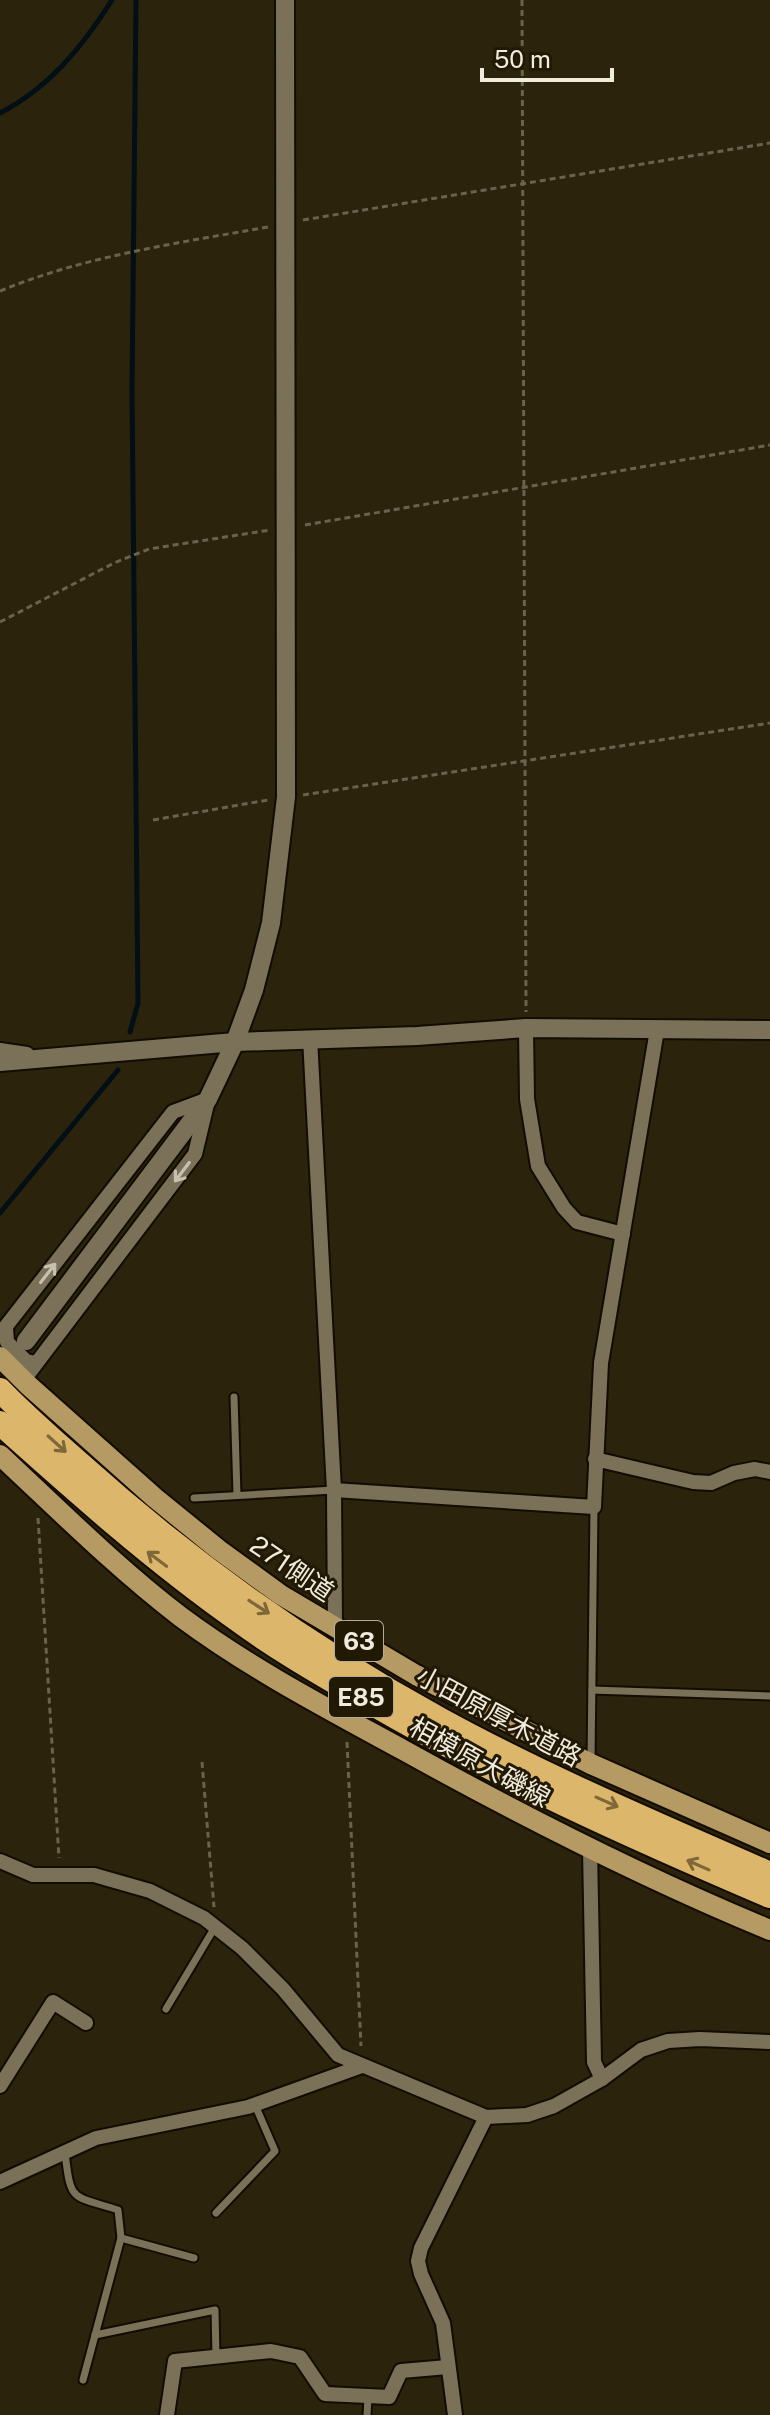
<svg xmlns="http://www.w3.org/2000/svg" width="770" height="2415" font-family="'Public Sans','Noto Sans JP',sans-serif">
	<rect width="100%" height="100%" fill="#2b230c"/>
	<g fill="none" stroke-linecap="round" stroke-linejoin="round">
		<g stroke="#021015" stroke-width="5">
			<path d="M0,113C49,88 83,46 112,0"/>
			<path d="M130,1032L138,1003L132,390L136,0"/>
			<path d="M0,1213L118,1070"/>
		</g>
		<defs>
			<g id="lane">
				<path d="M234,1397L237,1495"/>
				<path d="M194,1498L334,1490"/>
				<path d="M592,1690L770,1696"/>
				<path d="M591,1761L594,1507"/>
				<path d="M166,2009L215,1927"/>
				<path d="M65,2153C71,2203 71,2195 118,2210L121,2238L83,2380"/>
				<path d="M216,2213L275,2151L255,2105"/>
				<path d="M121,2238L194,2258"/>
				<path d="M95,2335L215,2310L216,2357"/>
				<path d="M367,2415L368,2398"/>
			</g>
			<g id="street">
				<path d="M526,1028L527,1099L538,1166L564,1208L577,1222L623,1234"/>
				<path d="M310,1038L334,1490L335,1627"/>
				<path d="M0,1050L27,1054"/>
				<path d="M6,1328L7,1342L26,1361L36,1363"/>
				<path d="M0,1334L173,1112L208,1099"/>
				<path d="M23,1381L195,1154L207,1104"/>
				<path d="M595,1459L693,1482L711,1483L734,1473L755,1469L770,1472"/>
				<path d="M334,1490L594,1507L601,1363L657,1030"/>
				<path d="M590,1849L594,2062L602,2079"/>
				<path d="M0,1861L33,1875H94L150,1891L204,1918L242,1948L283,1989L338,2055L486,2117L527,2115L554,2106L602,2079L641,2050L668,2041L700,2039L770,2042"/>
				<path d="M0,2086L53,2002L86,2023"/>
				<path d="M0,2182L96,2138L248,2107L362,2066"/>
				<path d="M167,2415L175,2361L271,2351L300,2357L325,2394L389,2397L401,2371L448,2367"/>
				<path d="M455,2415L443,2323L421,2274L418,2261L421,2248L486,2117"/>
			</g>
			<g id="secondary">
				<path d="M0,1062L235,1042L417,1036L526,1028L770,1030"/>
				<path d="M26,1341L208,1099L235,1042L254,990L271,923L286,797L285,0"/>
			</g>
			<g id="primary">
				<path d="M0,1357L28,1385L155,1498L219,1550L281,1595L416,1675L591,1764L770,1843"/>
				<path d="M0,1455C59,1510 117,1568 181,1617C251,1669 328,1709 405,1751C524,1817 644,1878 770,1930"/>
			</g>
			<g id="highway">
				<path d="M0,1390C25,1416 53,1440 80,1464C190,1563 311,1649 441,1720C547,1778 659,1825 770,1874"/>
				<path d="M0,1423C77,1492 153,1560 238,1620C279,1650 323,1675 366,1700C496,1776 632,1837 770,1896"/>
			</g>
		</defs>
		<use href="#lane" stroke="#130c00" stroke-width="11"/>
		<use href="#street" stroke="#130c00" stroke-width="18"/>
		<use href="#secondary" stroke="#130c00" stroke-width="22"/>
		<use href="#primary" stroke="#130c00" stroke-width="24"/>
		<use href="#highway" stroke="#130c00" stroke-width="28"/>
		<g stroke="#69624e" stroke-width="3" stroke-dasharray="6 4" stroke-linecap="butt">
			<path d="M522,0L526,1012"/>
			<path d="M303,220L770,143"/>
			<path d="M0,291C85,256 178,243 268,227"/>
			<path d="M305,525L770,445"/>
			<path d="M0,622L114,563L149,549L270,530"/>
			<path d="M303,795L770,723"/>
			<path d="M153,820L268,800"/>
			<path d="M38,1518L59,1858"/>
			<path d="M347,1742L361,2046"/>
			<path d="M202,1762L214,1907"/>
		</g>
		<use href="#lane" stroke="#7a7158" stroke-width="7"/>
		<use href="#street" stroke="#7a7158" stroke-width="14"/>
		<use href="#secondary" stroke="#7a7158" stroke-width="18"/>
		<use href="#primary" stroke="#b59a63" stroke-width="20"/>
		<use href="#highway" stroke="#dcb66b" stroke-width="24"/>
	</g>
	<defs><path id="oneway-shaft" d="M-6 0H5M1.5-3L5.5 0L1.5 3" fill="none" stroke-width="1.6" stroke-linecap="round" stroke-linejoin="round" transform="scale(2)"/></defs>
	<g stroke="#c7c0af">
		<use href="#oneway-shaft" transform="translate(182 1172) rotate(127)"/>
		<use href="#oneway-shaft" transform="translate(48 1273) rotate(-52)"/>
	</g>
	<g stroke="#7e6838">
		<use href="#oneway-shaft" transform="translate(57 1444) rotate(42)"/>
		<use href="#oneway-shaft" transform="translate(157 1559) rotate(-143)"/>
		<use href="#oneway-shaft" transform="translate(259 1607) rotate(33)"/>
		<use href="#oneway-shaft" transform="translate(607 1802) rotate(24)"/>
		<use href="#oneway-shaft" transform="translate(698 1865) rotate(-156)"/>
	</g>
	<g text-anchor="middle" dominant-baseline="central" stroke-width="6" stroke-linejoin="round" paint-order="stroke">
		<g fill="#211904" stroke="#b3ac9d" stroke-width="2">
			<rect x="335" y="1621" width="48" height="40" rx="6"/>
			<rect x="329" y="1677" width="64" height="40" rx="6"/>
		</g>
		<g font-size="24" font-weight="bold" fill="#f1ebde">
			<text x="359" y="1641">63</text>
			<text x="361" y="1697">E85</text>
		</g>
		<g font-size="26" fill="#f1ebde" stroke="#211904">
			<text transform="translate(292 1568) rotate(34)">271側道</text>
			<text transform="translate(499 1716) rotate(28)">小田原厚木道路</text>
			<text transform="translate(480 1762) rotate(29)">相模原大磯線</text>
		</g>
	</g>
	<path d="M482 68v12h130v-12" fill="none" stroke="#f1ebde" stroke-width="4"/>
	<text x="494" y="68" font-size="24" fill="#f1ebde" stroke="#211904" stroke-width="6" paint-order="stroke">50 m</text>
</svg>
